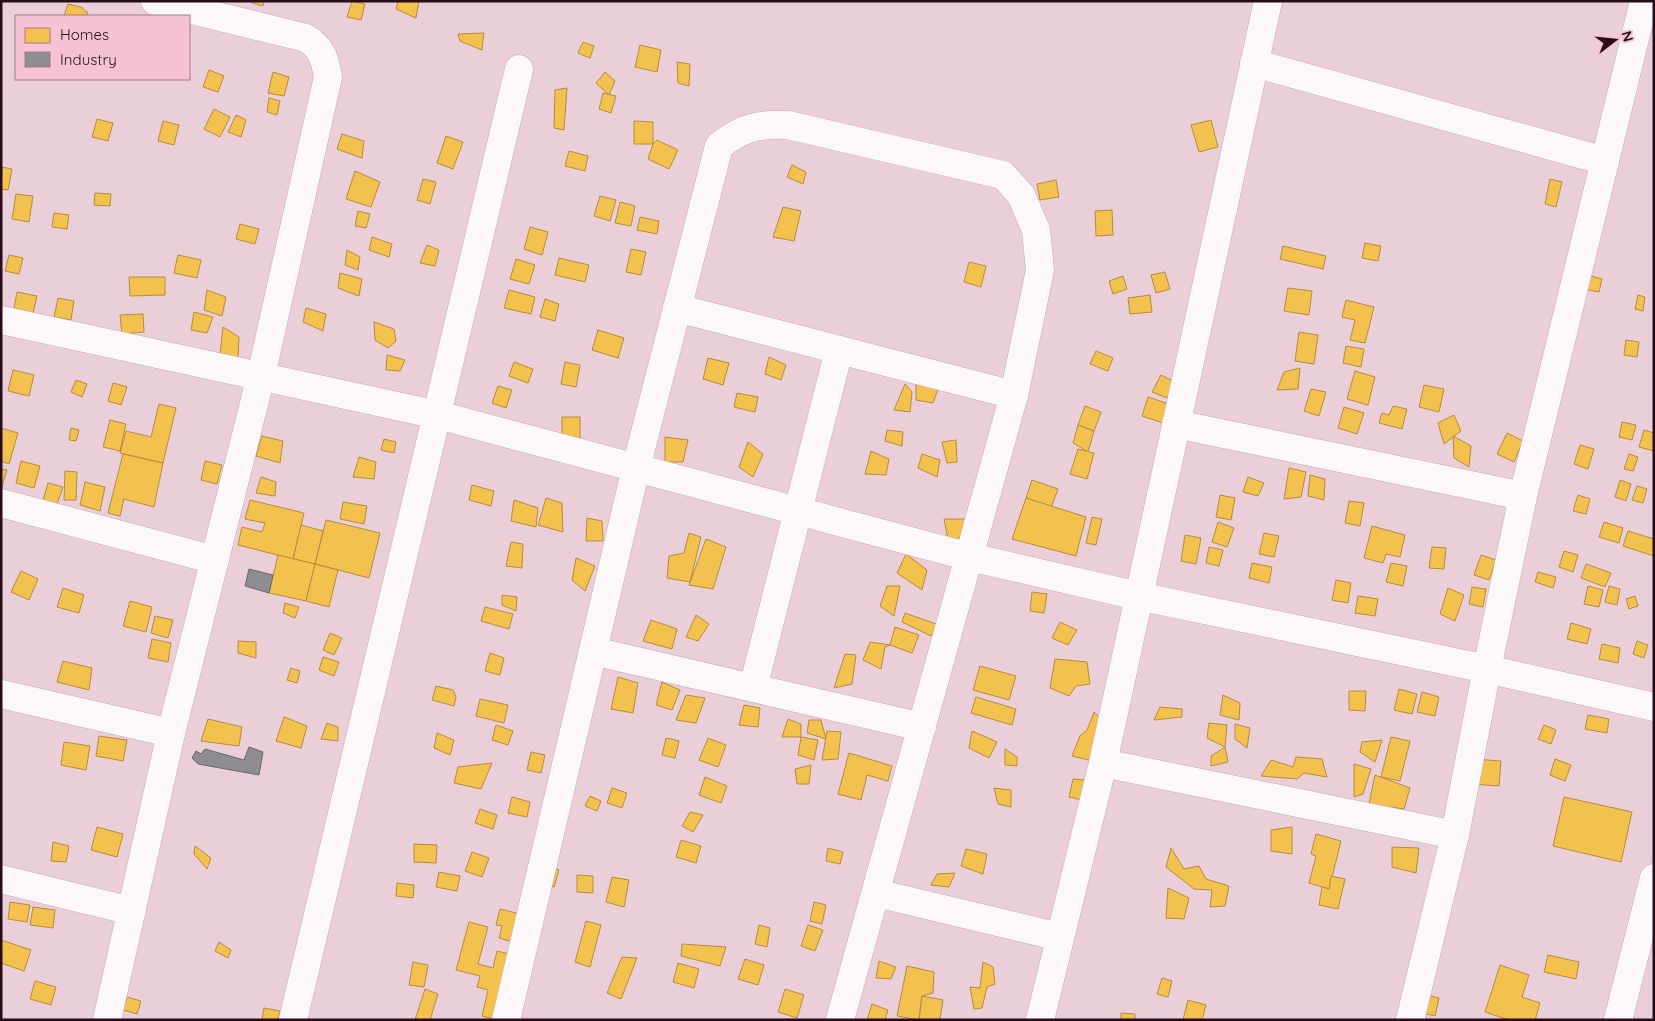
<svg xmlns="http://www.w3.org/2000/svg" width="1655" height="1021" font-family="Quicksand,sans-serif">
	<rect width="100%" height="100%" fill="#eacfd8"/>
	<g fill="#f2c14e" stroke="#b68b3e">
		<path d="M252,1H264L263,6L252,3Z"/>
		<path d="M352,1L365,4L361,20L347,17Z"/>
		<path d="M398,1H419L416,18L396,9Z"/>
		<path d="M68,4L81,7L88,13L86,16H64Z"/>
		<path d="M484,33L482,50L460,41L458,34Z"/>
		<path d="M583,42L594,46L590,58L578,53Z"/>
		<path d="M640,45L661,50L657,72L635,67Z"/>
		<path d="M677,62L690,64L689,86L678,83Z"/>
		<path d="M209,70L224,76L218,92L203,87Z"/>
		<path d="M273,72L289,77L284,96L268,93Z"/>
		<path d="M605,72L615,81L609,95L596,83Z"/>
		<path d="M567,88L564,130L554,128L555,90Z"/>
		<path d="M603,93L616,96L611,113L599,109Z"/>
		<path d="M269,98L280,101L277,115L267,112Z"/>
		<path d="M214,109L230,117L220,137L204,129Z"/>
		<path d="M236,115L246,120L241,137L228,132Z"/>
		<path d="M97,119L113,123L108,141L92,137Z"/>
		<path d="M1211,120L1218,147L1199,152L1191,125Z"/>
		<path d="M163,121L179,125L174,145L158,141Z"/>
		<path d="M634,121L653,122V144H634Z"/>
		<path d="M342,134L364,141L362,158L337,149Z"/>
		<path d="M446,136L463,142L453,169L437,163Z"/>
		<path d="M657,140L678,150L669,169L648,159L653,144Z"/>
		<path d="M569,151L588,156L585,171L565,166Z"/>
		<path d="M792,165L806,172L803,184L787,177Z"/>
		<path d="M2,167L12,169L8,190L1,189Z"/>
		<path d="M355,171L380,182L371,207L346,199Z"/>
		<path d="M423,179L436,182L430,204L417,200Z"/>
		<path d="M1550,179L1562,182L1556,207L1545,204Z"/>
		<path d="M1056,180L1059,197L1040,200L1037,184Z"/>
		<path d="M95,193L111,194L110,206L94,205Z"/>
		<path d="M16,194L33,196L29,222L12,219Z"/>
		<path d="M600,196L616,200L610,221L594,216Z"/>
		<path d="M620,202L635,206L631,226L615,223Z"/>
		<path d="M783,207L801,211L794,241L773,237Z"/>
		<path d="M1112,210L1113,235L1096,236L1095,211Z"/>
		<path d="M358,211L370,214L366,228L355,226Z"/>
		<path d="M54,213L69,215L67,229L52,227Z"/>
		<path d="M640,217L659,221L657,234L637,230Z"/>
		<path d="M240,224L259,229L255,244L236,239Z"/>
		<path d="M530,227L548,232L542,255L524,249Z"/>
		<path d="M372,237L392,244L389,257L369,250Z"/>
		<path d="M1365,243L1381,246L1378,261L1362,258Z"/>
		<path d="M427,245L439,250L435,266L420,263Z"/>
		<path d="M1283,246L1326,256L1323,269L1280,259Z"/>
		<path d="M631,249L646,252L641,275L626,272Z"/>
		<path d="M347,250L360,257L358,270L345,265Z"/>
		<path d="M9,255L23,258L19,274L5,271Z"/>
		<path d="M178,255L201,260L197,278L174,273Z"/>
		<path d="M559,258L589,265L585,282L555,275Z"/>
		<path d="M516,259L535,265L529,284L510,279Z"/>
		<path d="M969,262L986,266L981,287L964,282Z"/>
		<path d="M1165,272L1170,289L1156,293L1151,275Z"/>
		<path d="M340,273L362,279L359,296L338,288Z"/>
		<path d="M1587,275L1602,279L1599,292L1584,289Z"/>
		<path d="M1123,276L1127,289L1113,294L1109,281Z"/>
		<path d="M129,277H165V295L130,296Z"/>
		<path d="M1288,288L1312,291L1309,315L1284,311Z"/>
		<path d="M207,290L226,297L222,316L204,310Z"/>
		<path d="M509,290L535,297L531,314L504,308Z"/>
		<path d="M17,292L37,296L33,313L14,308Z"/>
		<path d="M1150,295L1152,312L1130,314L1128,298Z"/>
		<path d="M1638,295L1645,297L1643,311L1635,309Z"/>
		<path d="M58,298L74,301L71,320L54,317Z"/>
		<path d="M545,299L559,304L555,321L540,317Z"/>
		<path d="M1346,300L1374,307L1365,343L1350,340L1355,320L1342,317Z"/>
		<path d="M306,308L326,314L323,331L303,322Z"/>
		<path d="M194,312L213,317L207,333L191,330Z"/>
		<path d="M143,314L144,332L122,334L120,315Z"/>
		<path d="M374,322L394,329L396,341L388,348L375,340Z"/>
		<path d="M223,327L239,337L238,359L220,354Z"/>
		<path d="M598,330L624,338L618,358L592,350Z"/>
		<path d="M1299,332L1318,335L1314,364L1295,361Z"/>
		<path d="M1626,340L1639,342L1637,357L1624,355Z"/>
		<path d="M1346,346L1364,349L1361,367L1343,363Z"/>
		<path d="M1096,351L1113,358L1108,371L1090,364Z"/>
		<path d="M387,355L405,360L400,371L386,370Z"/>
		<path d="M769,357L786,365L781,380L765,374Z"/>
		<path d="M708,358L729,363L723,385L703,379Z"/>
		<path d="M514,362L533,369L528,383L509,376Z"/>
		<path d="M565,362L580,365L576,387L561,384Z"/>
		<path d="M1300,368L1298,389L1277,390L1284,372Z"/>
		<path d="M13,370L34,375L29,396L8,391Z"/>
		<path d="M1355,371L1375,377L1368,405L1347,399Z"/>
		<path d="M1161,375L1175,382L1167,398L1152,392Z"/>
		<path d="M76,380L87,384L82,397L71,392Z"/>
		<path d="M113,383L127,387L121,405L108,401Z"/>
		<path d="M905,384L912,392L910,412L894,410Z"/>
		<path d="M916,384L938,389L933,403L916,400Z"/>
		<path d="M1424,385L1444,389L1439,412L1419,407Z"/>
		<path d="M498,386L512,390L506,408L492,403Z"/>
		<path d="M1311,389L1326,392L1319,416L1304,411Z"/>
		<path d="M737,393L758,397L755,412L734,407Z"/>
		<path d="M1148,397L1172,405L1166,424L1142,416Z"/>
		<path d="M159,404L176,408L163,463L120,453L126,431L151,437Z"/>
		<path d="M1085,406L1101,412L1094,431L1078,425Z"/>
		<path d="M1393,406L1407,409L1402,429L1379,423L1382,413L1389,415Z"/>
		<path d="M1344,407L1364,413L1357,434L1338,428Z"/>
		<path d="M1454,415L1461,431L1444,444L1438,423Z"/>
		<rect x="562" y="417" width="18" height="25"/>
		<path d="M110,420L126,424L120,451L103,447Z"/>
		<path d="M1622,422L1636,425L1632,440L1619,437Z"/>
		<path d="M1078,425L1094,431L1088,452L1073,443Z"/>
		<path d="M1,428L18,433L9,464L1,461Z"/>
		<path d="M71,428L79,430L76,441L69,440Z"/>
		<path d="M887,430L903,432L902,446L885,441Z"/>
		<path d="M1644,430L1654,433V451L1639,447Z"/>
		<path d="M1507,433L1523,441L1514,462L1497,454Z"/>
		<path d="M262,436L283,441L280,463L256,456Z"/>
		<path d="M1453,436L1471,446L1469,467L1454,458Z"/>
		<path d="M665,437L688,440L683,462H665Z"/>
		<path d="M384,439L396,442L394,453L381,450Z"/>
		<path d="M956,440L957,462L947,463L942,442Z"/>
		<path d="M748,442L763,454L753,477L739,467Z"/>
		<path d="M1580,445L1594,449L1588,469L1574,464Z"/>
		<path d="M1078,449L1094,453L1087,479L1070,474Z"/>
		<path d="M871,451L889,459L886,475L865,474Z"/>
		<path d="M123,454L163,463L154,507L124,499L120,516L108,513Z"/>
		<path d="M922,454L940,460L937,477L918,468Z"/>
		<path d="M1629,454L1638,457L1633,471L1624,469Z"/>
		<path d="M359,457L376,462L374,479L353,477Z"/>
		<path d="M21,461L40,466L34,488L16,483Z"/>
		<path d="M205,461L222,465L217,484L201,480Z"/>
		<path d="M1289,468L1306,472L1301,497L1284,499Z"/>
		<path d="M1,469L7,470L1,490Z"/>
		<path d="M65,471L77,472L76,500H64Z"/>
		<path d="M1310,475L1325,479L1324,500L1308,496Z"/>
		<path d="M261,477L276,482L275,496L256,493Z"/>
		<path d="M1248,477L1264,483L1258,496L1243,492Z"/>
		<path d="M1032,480L1058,489L1051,508L1026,498Z"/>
		<path d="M1620,480L1631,484L1626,501L1615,497Z"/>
		<path d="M85,482L105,487L100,511L80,505Z"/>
		<path d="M48,483L63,487L57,504L43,500Z"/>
		<path d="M472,485L494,491L491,506L469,500Z"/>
		<path d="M1637,486L1647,489L1643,503L1632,500Z"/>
		<path d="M1220,495L1235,498L1231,520L1216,517Z"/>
		<path d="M1578,495L1590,499L1586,514L1573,511Z"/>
		<path d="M546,498L562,503L563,532L538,525Z"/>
		<path d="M1026,498L1086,517L1076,556L1012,539Z"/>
		<path d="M250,500L304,513L293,559L238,545L242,527L262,532L265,523L245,519Z"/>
		<path d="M514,500L538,508L536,527L511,521Z"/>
		<path d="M1349,501L1364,503L1360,526L1345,523Z"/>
		<path d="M343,502L367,506L364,524L340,519Z"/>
		<path d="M1092,517L1102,519L1096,545L1086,543Z"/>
		<path d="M587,518L602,521L603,541H586Z"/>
		<path d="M944,519H968L958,540L948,539Z"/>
		<path d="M326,520L380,533L369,578L315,564Z"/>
		<path d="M1218,522L1234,528L1227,547L1212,542Z"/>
		<path d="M1604,522L1623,528L1619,543L1599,537Z"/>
		<path d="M301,525L323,531L315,564L293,559Z"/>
		<path d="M1372,526L1405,535L1400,557L1386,554L1383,563L1364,558Z"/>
		<path d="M1628,531L1654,539V556L1623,546Z"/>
		<path d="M689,533L701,537L690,582L667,578L669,556L684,553Z"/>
		<path d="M1264,533L1279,536L1274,557L1259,554Z"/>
		<path d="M1185,535L1201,538L1196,564L1181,561Z"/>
		<path d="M706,539L726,547L713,589L689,585Z"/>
		<path d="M511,542L523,544L522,568L506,566Z"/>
		<path d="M1209,547L1223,550L1219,566L1206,563Z"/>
		<path d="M1432,547L1446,548L1444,569L1429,568Z"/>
		<path d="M1564,551L1578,555L1573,572L1559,567Z"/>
		<path d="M906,554L927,570L922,590L897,573Z"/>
		<path d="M278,555L315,564L306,601L269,593Z"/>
		<path d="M1481,555L1496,560L1489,580L1474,575Z"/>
		<path d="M576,558L595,566L585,591L572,580Z"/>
		<path d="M1252,563L1272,567L1269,583L1249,578Z"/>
		<path d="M1391,563L1407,566L1403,586L1386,582Z"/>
		<path d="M315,564L338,570L329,607L306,601Z"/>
		<path d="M1586,564L1611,573L1605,587L1581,578Z"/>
		<path d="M21,571L38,579L29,600L11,592Z"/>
		<path d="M1538,572L1556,577L1553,588L1535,582Z"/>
		<path d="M1336,580L1351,583L1348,603L1332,600Z"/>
		<path d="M887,586H900L894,616L880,606Z"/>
		<path d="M1588,586L1603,590L1599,607L1584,604Z"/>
		<path d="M1609,586L1620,589L1617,605L1605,602Z"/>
		<path d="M1472,587L1486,589L1483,607L1469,604Z"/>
		<path d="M63,588L84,595L79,613L57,607Z"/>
		<path d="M1448,588L1464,595L1455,621L1440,614Z"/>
		<path d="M1032,592L1047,594L1044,613L1030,611Z"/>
		<path d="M502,595L517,597L516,611L502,605Z"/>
		<path d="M1358,596L1378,599L1375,616L1355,613Z"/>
		<path d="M1635,596L1638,606L1629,609L1626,599Z"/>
		<path d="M130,601L152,607L146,632L123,626Z"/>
		<path d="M285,603L299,607L295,618L283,613Z"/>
		<path d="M485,607L513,614L509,629L481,621Z"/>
		<path d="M905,613L939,625L931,636L902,622Z"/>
		<path d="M696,615L709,624L698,641L686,637Z"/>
		<path d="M155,616L173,620L168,638L151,633Z"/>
		<path d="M651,620L677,629L672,649L643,641Z"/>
		<path d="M1060,622L1077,630L1068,645L1052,638Z"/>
		<path d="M1571,623L1591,629L1587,644L1567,639Z"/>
		<path d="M895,627L919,635L912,653L890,645Z"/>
		<path d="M330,633L342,638L334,655L323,650Z"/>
		<path d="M152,639L171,643L168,662L148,658Z"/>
		<path d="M238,641L256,642V658L238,653Z"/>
		<path d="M1637,641L1648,645L1644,658L1633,654Z"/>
		<path d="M870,642L890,645L885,647L881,669L863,660Z"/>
		<path d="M1602,644L1620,648L1618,663L1599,659Z"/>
		<path d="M490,653L504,658L500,675L485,671Z"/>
		<path d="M845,654L856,655L852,684L834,688Z"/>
		<path d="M323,657L339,662L334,676L319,670Z"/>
		<path d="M1055,659L1087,662L1090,684L1076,686L1069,696L1050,688Z"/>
		<path d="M63,661L92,668L89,690L57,682Z"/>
		<path d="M980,666L1016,676L1009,700L973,690Z"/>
		<path d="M291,668L300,671L297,683L287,680Z"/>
		<path d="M618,677L638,683L633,713L611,709Z"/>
		<path d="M662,682L680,690L672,710L656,705Z"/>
		<path d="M436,686L453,690L456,697L454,706L432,700Z"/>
		<path d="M1399,689L1417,694L1412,714L1394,710Z"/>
		<path d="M1349,691H1366L1365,711L1349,710Z"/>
		<path d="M1422,692L1439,697L1435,716L1417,712Z"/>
		<path d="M686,695L705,698L696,723L676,720Z"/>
		<path d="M1223,695L1240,703L1239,720L1220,715Z"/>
		<path d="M976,697L1016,709L1012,725L971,713Z"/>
		<path d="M480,699L508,705L504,723L476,716Z"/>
		<path d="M744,705L760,708L758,727L739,725Z"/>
		<path d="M1160,707L1182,709V717L1154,720Z"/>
		<path d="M1094,712L1102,720L1093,761L1072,756L1080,736L1087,730Z"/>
		<path d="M1588,715L1609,719L1607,733L1585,729Z"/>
		<path d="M284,717L307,726L301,748L276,741Z"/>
		<path d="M208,719L242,727L239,746L201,741Z"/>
		<path d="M788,719L801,724V737H782Z"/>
		<path d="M809,720H821L826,739L807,733Z"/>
		<path d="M327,723L338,727V741L321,739Z"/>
		<path d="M1209,723L1227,725L1225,747L1207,738Z"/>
		<path d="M1235,724L1250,728L1247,748L1235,739Z"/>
		<path d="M496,725L513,731L508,745L492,740Z"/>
		<path d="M1544,725L1556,730L1551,744L1538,739Z"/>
		<path d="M827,731L841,732L838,759L822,760Z"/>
		<path d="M972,731L997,742L989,758L969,748Z"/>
		<path d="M437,733L454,740L450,755L434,748Z"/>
		<path d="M99,736L127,740L123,761L96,756Z"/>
		<path d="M801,737L818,740L814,760L798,755Z"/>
		<path d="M1391,737L1410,741L1400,781L1381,777Z"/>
		<path d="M666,738L679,741L675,758L662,755Z"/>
		<path d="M708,738L726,745L718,767L699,760Z"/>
		<path d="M1382,740L1375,762L1360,752L1362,742Z"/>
		<path d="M64,742L90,746L86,770L61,765Z"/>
		<path d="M1225,747L1228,762L1211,766V756Z"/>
		<path d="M1005,749L1017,757V766L1005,765Z"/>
		<path d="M531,752L545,755L541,773L527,770Z"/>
		<path d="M849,753L892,766L888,781L867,775L861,800L838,794Z"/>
		<path d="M1296,757L1322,759L1327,777L1304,773L1297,779L1261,776L1271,760L1293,767Z"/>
		<path d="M1474,759L1501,761L1499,786L1472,784Z"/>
		<path d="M1555,759L1571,765L1565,781L1550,775Z"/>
		<path d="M492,763L481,789L454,783L458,767Z"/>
		<path d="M1354,764L1371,769L1363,794L1354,797Z"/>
		<path d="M811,765L809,784H797L795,769Z"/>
		<path d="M1375,775L1410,788L1404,809L1369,804Z"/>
		<path d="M705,777L727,786L721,803L699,795Z"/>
		<path d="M1073,779L1085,780L1082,800L1069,797Z"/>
		<path d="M612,788L627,793L622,808L607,803Z"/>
		<path d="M994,788L1011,790V807L998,804Z"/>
		<path d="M590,796L601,801L597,811L585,806Z"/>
		<path d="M512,797L530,802L527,817L508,813Z"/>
		<path d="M1564,797L1632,812L1621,862L1553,846Z"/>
		<path d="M480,809L497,815L493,829L475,823Z"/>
		<path d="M690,812L703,815L693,832L682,826Z"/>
		<path d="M97,827L123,834L117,857L91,850Z"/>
		<path d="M1292,827V854L1271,851V830Z"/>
		<path d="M1316,834L1341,841L1329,889L1309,883L1316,856L1311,854Z"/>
		<path d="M681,840L701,846L696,863L676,857Z"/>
		<path d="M53,842L69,846L66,862L51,861Z"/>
		<path d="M414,844L437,845L436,863L414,862Z"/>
		<path d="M195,846L211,858L207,869L194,854Z"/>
		<path d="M1392,847L1419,848L1416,873L1392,867Z"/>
		<path d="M828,848L843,852L840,864L826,861Z"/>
		<path d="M1171,848L1184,869L1199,866L1206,879L1229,886L1225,906L1210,907L1212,890L1194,889L1166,867Z"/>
		<path d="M966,849L987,854L983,874L961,866Z"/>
		<path d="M472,852L489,858L482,877L465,871Z"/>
		<path d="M550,868L559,870L554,887L546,885Z"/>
		<path d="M439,872L460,876L457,891L436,887Z"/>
		<path d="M955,873L949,887L931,885L937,874Z"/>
		<path d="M577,875L593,876V893L577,892Z"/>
		<path d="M1331,876L1345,879L1338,909L1319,905L1322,887L1329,889Z"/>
		<path d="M612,877L629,880L624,907L606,902Z"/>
		<path d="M397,883L414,885L413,898L396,896Z"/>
		<path d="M1168,888L1189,898L1184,919L1166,918Z"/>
		<path d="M10,902L30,905L27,922L8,919Z"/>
		<path d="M814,902L826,905L822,924L810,921Z"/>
		<path d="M33,907L55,910L53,928L30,925Z"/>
		<path d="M500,909L520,914L513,942L499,938L502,926L496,925Z"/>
		<path d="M586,921L601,925L590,967L575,962Z"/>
		<path d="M469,922L488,927L478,964L493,968L497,951L517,956L497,1020L482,1016L488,990L477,987L480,976L456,970Z"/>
		<path d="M759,925L770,928L767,947L755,944Z"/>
		<path d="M808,925L823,930L815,951L801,946Z"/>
		<path d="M1,940L31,950L24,971L1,963Z"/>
		<path d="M219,942L231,950L228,958L215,951Z"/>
		<path d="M682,944L726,947L720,966L681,956Z"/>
		<path d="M1548,955L1579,962L1576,979L1544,972Z"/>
		<path d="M622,957L637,958L621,999L607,993Z"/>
		<path d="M745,959L764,965L758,985L738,979Z"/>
		<path d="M879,961L896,967L891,979L876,978Z"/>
		<path d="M413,962L428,965L424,987L409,985Z"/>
		<path d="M983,962L993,967L995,984L987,987L982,1008L974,1009L970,987L980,988Z"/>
		<path d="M678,963L699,969L694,988L673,982Z"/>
		<path d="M1500,965L1529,975L1522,997L1540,1003L1535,1020H1509L1485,1012Z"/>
		<path d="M907,966L934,972L933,993L922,996L919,1020L897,1016Z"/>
		<path d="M1162,978L1172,981L1168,997L1157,994Z"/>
		<path d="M35,981L56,987L51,1005L30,999Z"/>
		<path d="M425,989L438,994L430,1020H415Z"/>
		<path d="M785,989L804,995L797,1018L778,1012Z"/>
		<path d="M1426,995L1439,998L1435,1016L1422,1013Z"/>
		<path d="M922,996L943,1000L940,1020H919Z"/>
		<path d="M127,997L141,1001L137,1014L123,1010Z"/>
		<path d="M1188,1000L1206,1005L1202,1020H1183Z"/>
		<path d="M872,1004L888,1010L885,1020H867Z"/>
		<path d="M264,1008L280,1011L278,1020H262Z"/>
		<path d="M1121,1013L1135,1014V1020H1121Z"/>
	</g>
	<g fill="#8d8d92" stroke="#6f666e">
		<path d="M249,569L273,575L269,593L245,586Z"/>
		<path d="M249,747L263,752L259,775L198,764L192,758L196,751L201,754L205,749L244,760Z"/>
	</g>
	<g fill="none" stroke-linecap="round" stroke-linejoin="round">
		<defs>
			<g id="street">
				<path d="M1254,63L1605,161"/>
				<path d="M677,308L1014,395"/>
				<path d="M1,320L438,415L970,557L1138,596L1487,669L1654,707"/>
				<path d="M1176,424L1523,496"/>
				<path d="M1,503L215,560"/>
				<path d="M593,651L922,727"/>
				<path d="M753,688L839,350"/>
				<path d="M1,694L171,733"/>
				<path d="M1103,763L1455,835L1487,669L1523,496L1644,1"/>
				<path d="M1,879L132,911"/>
				<path d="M876,893L1060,937"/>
				<path d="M107,1020L171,733L261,376L328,77C325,59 322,48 306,38L155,1"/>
				<path d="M293,1020L519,69"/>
				<path d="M506,1020L636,468L719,146C743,127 758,124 788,125L1003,175L1021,195L1036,230L1040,270L1014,395L840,1020"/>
				<path d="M1040,1020L1103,763L1268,1"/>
				<path d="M1410,1020L1455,835"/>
				<path d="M1618,1020L1654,878"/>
			</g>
		</defs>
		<use href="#street" stroke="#c6aab5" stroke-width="29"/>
		<use href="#street" stroke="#fcf8f9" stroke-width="28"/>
	</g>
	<rect width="1655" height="1021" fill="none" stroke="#290c19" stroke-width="5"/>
	<rect x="15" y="15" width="175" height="65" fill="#f6c3d5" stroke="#a47a8a"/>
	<rect x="25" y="28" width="25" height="15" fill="#f2c14e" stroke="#a47a8a"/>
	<text x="60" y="40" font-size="15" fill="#290c19">Homes</text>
	<rect x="25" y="52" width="25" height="15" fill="#8d8d92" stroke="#a47a8a"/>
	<text x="60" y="65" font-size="15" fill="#290c19">Industry</text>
	<g transform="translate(1615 40) rotate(74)" stroke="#f6c3d5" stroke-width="4" paint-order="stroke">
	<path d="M0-4L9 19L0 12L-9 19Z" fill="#290c19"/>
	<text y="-8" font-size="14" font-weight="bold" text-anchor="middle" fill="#290c19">N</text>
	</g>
</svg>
